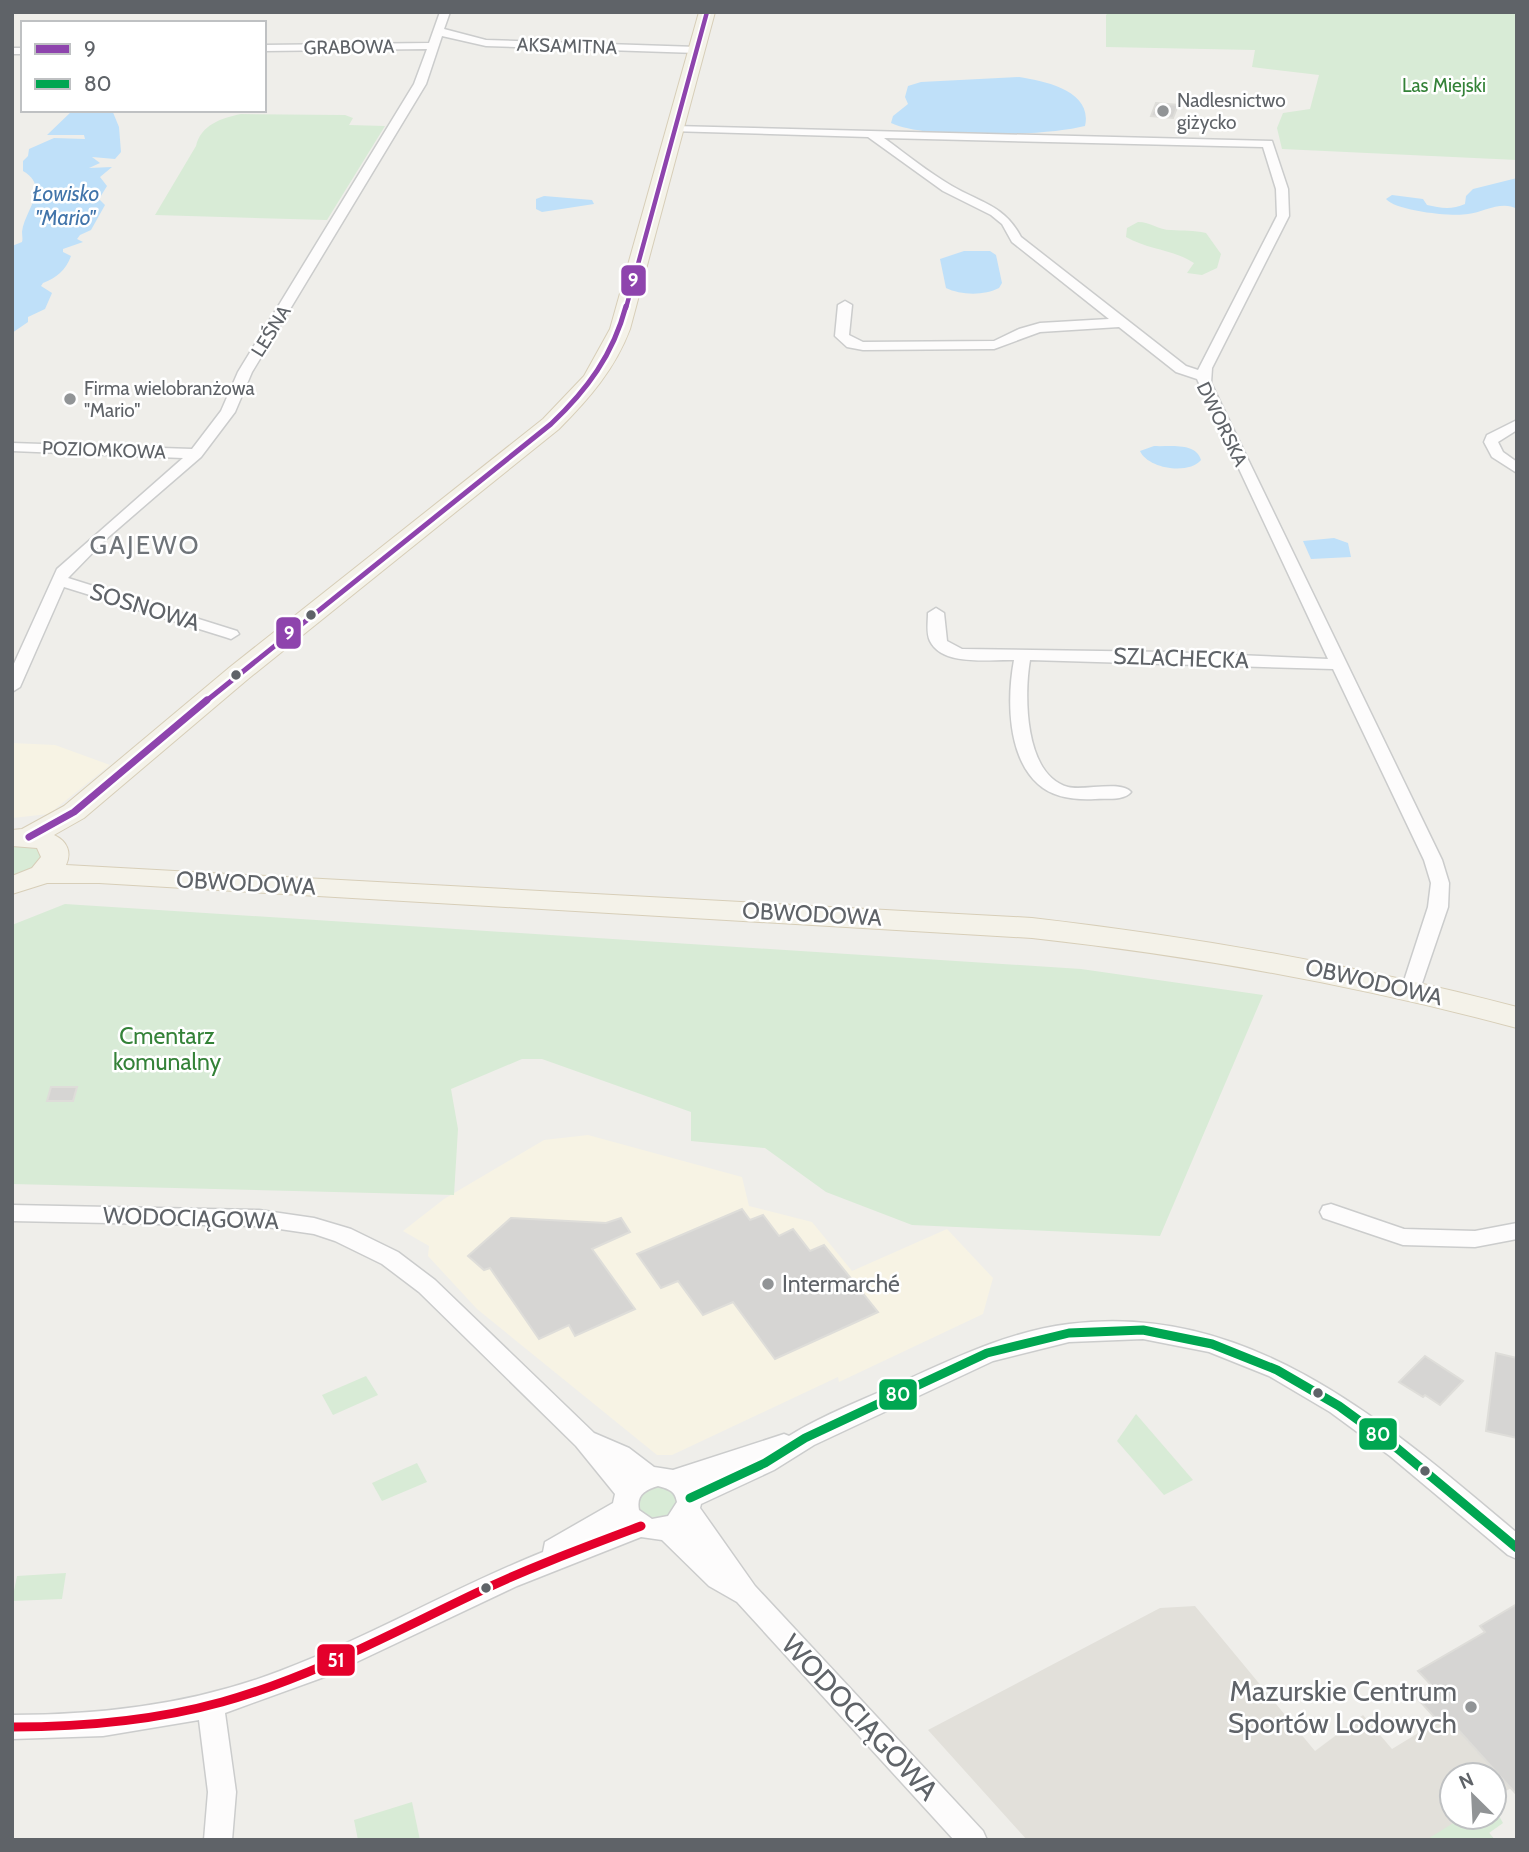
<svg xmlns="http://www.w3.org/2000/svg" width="1529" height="1852" font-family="Cabin,sans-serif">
	<rect width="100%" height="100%" fill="#efeeea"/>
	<g fill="#f7f3e4">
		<path d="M12,743L55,745L110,765L49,814L12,818Z"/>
		<path d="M588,1135L742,1177L749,1206L812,1222L852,1271L947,1229L993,1278L983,1314L839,1382L838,1377L672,1455H657L477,1309L428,1256L429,1246L403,1231L444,1199L544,1140Z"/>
	</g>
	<path fill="#e2e0da" d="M1195,1606L1315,1751L1363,1715L1392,1749L1446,1716L1511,1788L1494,1798V1775H1452V1817H1476L1495,1840H1027L928,1730L1160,1608Z"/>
	<g fill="#d8ebd6">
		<path d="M1109,12H1517V160L1282,149L1277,128L1283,113L1310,109L1319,75L1252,67L1255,50L1106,47V15Z"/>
		<path d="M241,114L345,115L353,118L349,125L385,126L327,220L155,215L196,146C201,125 221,118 241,114Z"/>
		<path d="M1138,222C1151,222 1158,230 1171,230C1184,231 1193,230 1206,233L1221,254L1217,268L1202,275L1187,273L1194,263C1172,249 1149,250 1126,237L1127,228Z"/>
		<path d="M22,843L43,849L42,865L12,878V845Z"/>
		<path d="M65,904L1081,969L1263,995L1160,1236L912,1225L826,1192L765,1148L691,1141V1112L542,1059H522L451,1089L458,1129L454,1195L12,1184V925Z"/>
		<path d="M366,1376L378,1395L333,1415L322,1395Z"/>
		<path d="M1136,1414L1193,1480L1164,1495L1117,1441Z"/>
		<path d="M417,1463L427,1482L382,1501L372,1483Z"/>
		<path d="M658,1485L673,1491L678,1501L671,1514C644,1529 618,1498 658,1485Z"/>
		<path d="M66,1573L62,1599L12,1601L17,1576Z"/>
		<path d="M412,1802L420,1840H358L354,1820Z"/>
		<path d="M1494,1807L1503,1823L1489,1833L1495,1840H1426L1463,1817H1494Z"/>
	</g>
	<g fill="#bfe0f9">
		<path d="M1019,77C1045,81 1093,91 1085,126C1045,136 928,140 891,123L893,116L908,104L905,97L908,86L921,82Z"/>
		<path d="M112,110L119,127L121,152L115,159L92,157L100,163L89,168L112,167L100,177L107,186L99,199L105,205L91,230L80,235L77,239L83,242L63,249V252L71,256C66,270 56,278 43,283L41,286L52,293L45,309L28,317V322L12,333V246L22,242C23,239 22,235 22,232C24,211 51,187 23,171V161L28,156L29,149L54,138L85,139L84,135H47L72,111Z"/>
		<path d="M1517,178V209C1502,200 1484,212 1468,214C1452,217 1396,211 1386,199L1392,195L1423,199L1427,205C1440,208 1452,210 1465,204L1466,196L1473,189Z"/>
		<path d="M544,196L592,200L594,204L542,212L536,209V199Z"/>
		<path d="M964,251H990L996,255L1002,283L999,288C984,296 960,295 946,288L940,259Z"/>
		<path d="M1154,446C1169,447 1196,442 1201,460C1189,475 1148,469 1140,451Z"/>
		<path d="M1334,538L1348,543L1351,557L1311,559L1303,541Z"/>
	</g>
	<g fill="#d6d5d3" stroke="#deddd9" stroke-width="2">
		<path d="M1156,103L1178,105L1173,118L1151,116Z"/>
		<path d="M51,1087H77L73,1101H47Z"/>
		<path d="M742,1209L750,1220L763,1215L779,1236L793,1229L810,1251L824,1245L878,1312L775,1359L733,1302L703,1315L678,1281L661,1288L637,1254Z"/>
		<path d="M511,1218L606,1223L621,1218L630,1232L592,1249L635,1309L575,1336L569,1325L539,1339L490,1268L484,1270L468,1256Z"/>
		<path d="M1496,1353L1517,1358V1438L1486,1431Z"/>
		<path d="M1425,1356L1463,1381L1440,1405L1425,1395L1423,1397L1399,1382Z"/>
		<path d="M1517,1604V1795L1446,1716L1438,1721L1417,1698L1434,1688L1418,1671L1485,1632L1480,1626Z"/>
	</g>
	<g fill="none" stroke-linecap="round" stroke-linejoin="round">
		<defs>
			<g id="street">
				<path d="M440,12H450L444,29L486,40L697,47L702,50L697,53L486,46L442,36L426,84L252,372L235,412L201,457L105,540L68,578L237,631L239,634L231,639L225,637L64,587L20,687L12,692V668L57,569L183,458L12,451V443L192,449L221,411L238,372L414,84L427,49L264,51V45L429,43Z"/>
				<rect x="12" y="48" width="11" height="6"/>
				<path d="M674,126L1272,141L1288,189L1289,216L1212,368L1211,383L1442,860L1449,883L1448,907L1418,995H1404L1401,990L1428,907L1431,883L1424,860L1333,669L1030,660C1024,695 1024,775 1068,787C1084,791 1121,780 1131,792C1124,801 1106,798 1095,799C1076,800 1053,798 1038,784C1007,756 1007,698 1014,660C990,659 943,667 930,641C926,633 928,622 928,613L936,608L944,613L947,641L962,649L1168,652L1328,659L1197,379L1176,372L1119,327L1040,332L994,349L863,350L847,347L835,336L838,305L845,301L852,305L849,335L863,342L994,341L1019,329L1040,323L1109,319L1012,242L1002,224L991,215L943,191L868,137L670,131V127ZM884,138L1263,147L1276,189L1277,216L1198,370L1186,366L1021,237C1004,205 981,203 952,186C928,172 906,154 884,138Z"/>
				<path d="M1517,420V430L1498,442L1503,452L1517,462V473L1492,457L1484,442L1487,435Z"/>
				<path d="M1331,1204L1404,1229L1475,1231L1517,1223V1239L1475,1247L1403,1245L1323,1218L1320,1212L1323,1206Z"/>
				<path d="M12,1205L259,1210L314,1218L351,1229L398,1252L435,1280L594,1433L629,1448L654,1467L673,1470L784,1434L789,1436C824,1414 866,1399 904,1381C957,1357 1011,1331 1069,1324C1250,1301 1389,1425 1517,1533V1559L1508,1555L1390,1456L1330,1412L1269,1376L1209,1352L1143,1339L1069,1342L993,1361L814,1445L774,1470L701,1504L700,1508L755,1586L983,1831L987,1840H954L737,1602L709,1586L662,1540L641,1537L517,1586L327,1676L225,1713L236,1792L232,1840H204L208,1792L199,1720L103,1736L12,1739V1715C104,1715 194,1704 280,1671C370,1637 453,1588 543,1552L545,1542L613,1503L615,1494L576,1446L419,1292L382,1264L335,1241L314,1234L259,1226L12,1221ZM658,1486C668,1489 675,1490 677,1502L668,1516L652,1519L639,1510C636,1495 645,1490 658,1486Z"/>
			</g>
			<path id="primary" d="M699,12H715L630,329C615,369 589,399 559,429L248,679L84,818L54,835C67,841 72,852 66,865L1032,918C1196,937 1357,965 1517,1007V1028C1357,985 1196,956 1032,938L99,883H47L12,894V876L32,868L41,857L37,848L12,846V830L22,829L64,806L230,667L543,419L584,376L610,329Z"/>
		</defs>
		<use href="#street" stroke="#cbcccc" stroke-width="3"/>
		<use href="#primary" stroke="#d7ceb8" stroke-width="2"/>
		<use href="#street" fill="#fdfcfc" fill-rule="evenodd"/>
		<use href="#primary" fill="#f4f2e9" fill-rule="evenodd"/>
		<defs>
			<path id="bus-1-far2" d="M626,308L707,12"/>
			<path id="bus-1-far1" d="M205,702L551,424C587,390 613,355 626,306"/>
			<path id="bus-1" d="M29,837L74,812L207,700"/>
			<path id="bus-2" d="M690,1498L765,1463L805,1438L987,1353L1069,1333L1143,1330L1212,1344L1277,1370L1339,1406L1398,1449L1517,1548"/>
			<path id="bus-3" d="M12,1727C83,1727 153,1721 222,1702C310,1678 392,1633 474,1594C528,1568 585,1547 641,1526"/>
		</defs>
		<use href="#bus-1-far2" stroke="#fff" stroke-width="8"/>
		<use href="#bus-1-far1" stroke="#fff" stroke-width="10"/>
		<use href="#bus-1" stroke="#fff" stroke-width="12"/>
		<use href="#bus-2" stroke="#fff" stroke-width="14"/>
		<use href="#bus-3" stroke="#fff" stroke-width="14"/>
		<use href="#bus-1-far2" stroke="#8e44ad" stroke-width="4.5"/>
		<use href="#bus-1-far1" stroke="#8e44ad" stroke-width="5"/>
		<use href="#bus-1" stroke="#8e44ad" stroke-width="7"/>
		<use href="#bus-2" stroke="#00a651" stroke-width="9"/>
		<use href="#bus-3" stroke="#e4002b" stroke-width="9"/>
	</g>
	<g fill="#919496" stroke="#fff" stroke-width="2.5">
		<circle cx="1163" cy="111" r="7"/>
		<circle cx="70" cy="399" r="7"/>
		<circle cx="768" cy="1284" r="7"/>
		<circle cx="1471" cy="1707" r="7"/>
	</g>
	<g fill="#5f6368" stroke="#fff" stroke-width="2.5">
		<circle cx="311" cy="615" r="6"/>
		<circle cx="236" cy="675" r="6"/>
		<circle cx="1318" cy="1393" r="6"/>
		<circle cx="1425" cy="1471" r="6"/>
		<circle cx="486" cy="1588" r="6"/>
	</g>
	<g text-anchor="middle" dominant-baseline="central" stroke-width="5" stroke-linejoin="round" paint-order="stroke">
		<g font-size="19" fill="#5f6368" stroke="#fff">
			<text transform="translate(567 46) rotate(2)">AKSAMITNA</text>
			<text transform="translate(349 47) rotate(-1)">GRABOWA</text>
			<text transform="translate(271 331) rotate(-58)">LEŚNA</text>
			<text transform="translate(1222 424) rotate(64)">DWORSKA</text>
			<text transform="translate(104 450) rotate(2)">POZIOMKOWA</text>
		</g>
		<g font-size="19" fill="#348238" stroke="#fff">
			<text x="1444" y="85">Las Miejski</text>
		</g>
		<g font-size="19" fill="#5f6368" stroke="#fff" text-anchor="start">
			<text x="1177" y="100">Nadlesnictwo<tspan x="1177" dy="22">giżycko</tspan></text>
			<text x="84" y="388">Firma wielobranżowa<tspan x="84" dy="22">"Mario"</tspan></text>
		</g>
		<g font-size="21" font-style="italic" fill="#4174aa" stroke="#fff">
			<text x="66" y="193">Łowisko<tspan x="66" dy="24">"Mario"</tspan></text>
		</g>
		<g font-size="23" fill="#5f6368" stroke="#fff">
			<text transform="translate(145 607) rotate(17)">SOSNOWA</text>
			<text transform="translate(1181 658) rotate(2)">SZLACHECKA</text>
			<text transform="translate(246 883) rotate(3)">OBWODOWA</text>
			<text transform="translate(812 914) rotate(3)">OBWODOWA</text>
			<text transform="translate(1374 982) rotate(13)">OBWODOWA</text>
			<text transform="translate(191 1218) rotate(2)">WODOCIĄGOWA</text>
		</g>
		<g font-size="23" fill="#348238" stroke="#fff">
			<text x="167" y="1036">Cmentarz<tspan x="167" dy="26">komunalny</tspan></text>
		</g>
		<g font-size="23" fill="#5f6368" stroke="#fff" text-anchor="start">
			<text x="782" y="1284">Intermarché</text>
		</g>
		<g font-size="26" letter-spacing="2" fill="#70757a" stroke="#fff">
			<text x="145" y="545">GAJEWO</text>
		</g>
		<g font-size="28" fill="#5f6368" stroke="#fff" text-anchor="end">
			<text x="1457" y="1691">Mazurskie Centrum<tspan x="1457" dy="32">Sportów Lodowych</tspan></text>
		</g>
		<g font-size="28" fill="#5f6368" stroke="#fff">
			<text transform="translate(860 1717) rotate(47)">WODOCIĄGOWA</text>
		</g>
	</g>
	<g stroke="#fff" stroke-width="2.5">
		<rect x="620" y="264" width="27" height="33" rx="7" fill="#8e44ad"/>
		<rect x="275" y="616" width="27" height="34" rx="7" fill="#8e44ad"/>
		<rect x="878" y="1378" width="40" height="33" rx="7" fill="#00a651"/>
		<rect x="1358" y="1417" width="40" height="34" rx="7" fill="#00a651"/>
		<rect x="316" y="1643" width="40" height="34" rx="7" fill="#e4002b"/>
	</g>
	<g font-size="19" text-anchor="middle" font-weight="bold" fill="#fff">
		<text x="633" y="287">9</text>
		<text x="289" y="640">9</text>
		<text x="898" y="1401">80</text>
		<text x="1378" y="1441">80</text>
		<text x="336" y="1667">51</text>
	</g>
	<rect width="1529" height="1852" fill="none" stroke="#5f6368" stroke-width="28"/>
	<rect x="21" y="21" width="245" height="91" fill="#ffffff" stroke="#bfc1c3" stroke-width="2"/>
	<rect x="35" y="44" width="35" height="10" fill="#8e44ad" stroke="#bfc1c3" stroke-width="2"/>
	<text x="84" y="56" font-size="21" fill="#5f6368">9</text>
	<rect x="35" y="79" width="35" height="10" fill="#00a651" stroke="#bfc1c3" stroke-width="2"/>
	<text x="84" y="91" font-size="21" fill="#5f6368">80</text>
	<g transform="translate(1473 1796) rotate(336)"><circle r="33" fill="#ffffff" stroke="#bfc1c3" stroke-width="2"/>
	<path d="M0-5L12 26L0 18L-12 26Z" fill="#919496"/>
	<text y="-10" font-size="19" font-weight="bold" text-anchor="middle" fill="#5f6368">N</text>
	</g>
</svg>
